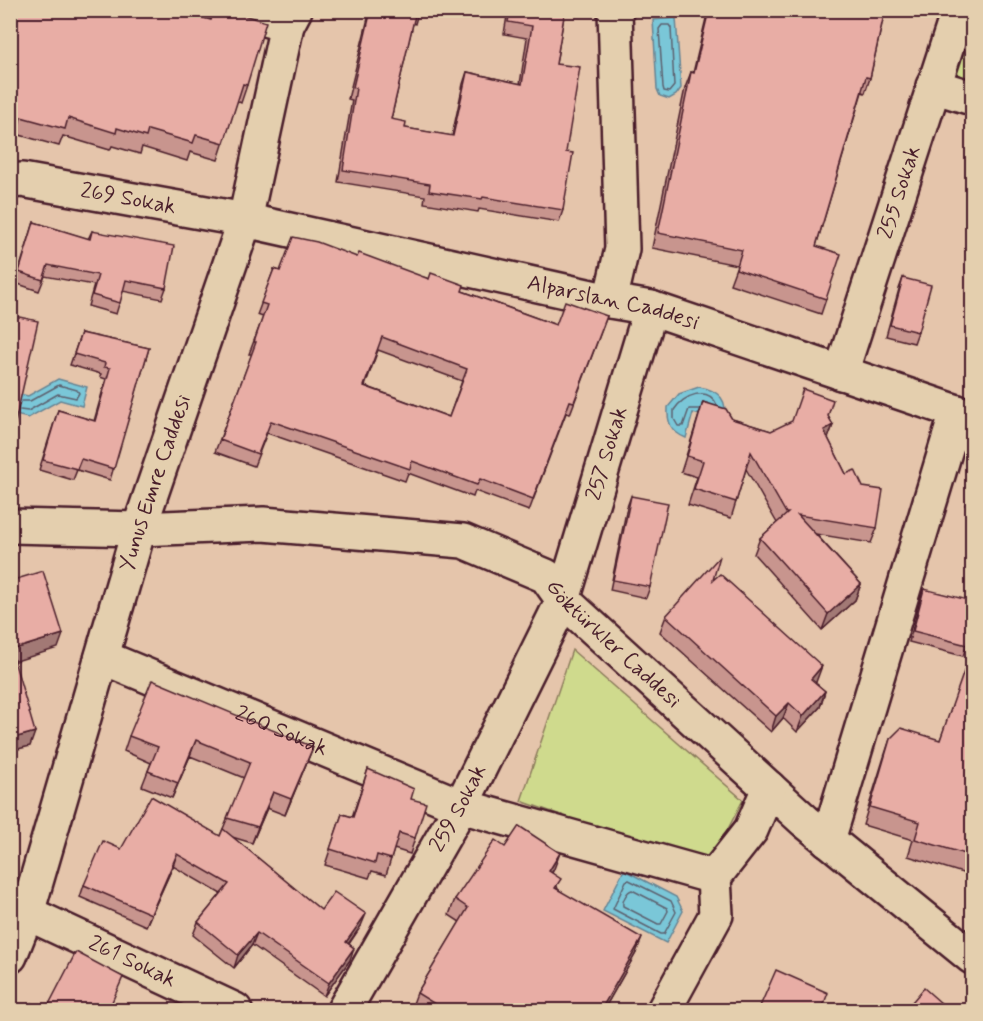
<svg xmlns="http://www.w3.org/2000/svg" width="983" height="1021" font-family="Mynerve,sans-serif">
	<rect width="100%" height="100%" fill="#e5c5ab"/>
	<filter id="ink" filterUnits="userSpaceOnUse"><feTurbulence type="fractalNoise" baseFrequency=".0167" numOctaves="2"/><feDisplacementMap in="SourceGraphic" scale="12" xChannelSelector="R" yChannelSelector="G"/><feConvolveMatrix kernelMatrix="1 2 1 2 8 2 1 2 1" color-interpolation-filters="sRGB"/></filter>
	<g filter="url(#ink)">
		<g fill="#cfda8d" stroke="#8c7c5c" stroke-width="1.5">
			<path d="M972,11V86L949,78Z"/>
			<path d="M572,650L743,800L708,867L521,801Z"/>
		</g>
		<g fill="#7ac7d8" stroke="#678493" stroke-width="1.5">
			<path d="M676,18L681,88L676,95L669,99L660,96L657,89L653,20Z"/>
			<path d="M58,379L87,387L82,406L60,400L28,418L11,414V392L28,396Z"/>
			<path d="M699,387C719,390 730,401 723,422L693,413L686,438C671,432 667,423 668,407L679,394Z"/>
			<path d="M624,870L676,897L683,911L666,943L603,911Z"/>
		</g>
		<g fill="none" stroke-linecap="round" stroke-linejoin="round">
			<g stroke="#5d6270" stroke-width="1.5">
				<path d="M662,25H669L671,28L674,86L669,92L664,91L663,87L659,29Z"/>
				<path d="M699,409H689L683,426H678L674,419V410C683,395 708,385 717,405"/>
				<path d="M20,410L28,411L58,394L76,398L79,393L77,390L59,385L30,401H22"/>
				<path d="M629,880L671,901L676,912L664,934H661L613,909L626,881Z"/>
				<path d="M632,890L667,908L668,911L661,924H658L623,906C622,901 627,891 632,890Z"/>
			</g>
			<defs>
				<g id="minor">
					<path d="M230,10L287,25"/>
					<path d="M933,86L972,98"/>
					<path id="s1" d="M10,181L22,180L245,220L610,301L651,308L972,417"/>
					<path d="M610,301L622,249L615,10"/>
					<path id="s2" d="M841,373L957,15L954,10"/>
					<path id="s3" d="M10,526L139,529L263,524L463,541L546,576L563,600L805,821L972,957"/>
					<path id="s4" d="M102,657L461,806L714,877L751,830L769,788"/>
					<path d="M828,840L957,412"/>
					<path id="s5" d="M27,913L235,1010"/>
					<path id="s6" d="M10,956L27,913L139,529L245,220L287,25L295,10"/>
					<path id="s7" d="M344,1010L461,806L563,600L651,308"/>
					<path d="M664,1010L716,915L714,877"/>
				</g>
			</defs>
			<use href="#minor" stroke="#4a1f2b" stroke-width="38"/>
			<use href="#minor" stroke="#e4cfae" stroke-width="33"/>
		</g>
		<g fill="#c8958e" stroke="#4a1f2b" stroke-width="1.5" fill-rule="evenodd">
			<path d="M10,10L147,13V10H175L210,20L213,10L247,85L241,103L237,101L218,160L190,152L187,161L142,147L140,154L112,146L110,150L63,136L59,146L16,134L11,147L10,146Z"/>
			<path d="M370,10H419L415,24L413,23L391,119L405,128L452,136L463,84L467,72L520,84L527,38L504,34L508,10H565L556,64L566,152L563,210L559,222L479,209L478,212L424,203L425,196L338,182L352,100L348,99Z"/>
			<path d="M708,10H885L870,78L865,93L862,92L816,246L826,299L821,314L730,284L737,265L652,248L685,88L691,72L693,73Z"/>
			<path d="M34,222L88,239L92,231L166,288L162,299L123,291L116,314L88,306L94,285L45,276L39,291L15,283Z"/>
			<path d="M357,257L462,291L556,325L607,316L570,414L566,413L529,511L475,491L473,497L408,473L405,481L267,433L254,466L215,452L252,354H249L263,317L257,315L274,269L280,271ZM378,350L462,381L449,417L365,386Z"/>
			<path d="M903,278L918,332L914,343L886,336L899,289Z"/>
			<path d="M81,333L149,348L110,480L77,470L73,480L39,470L58,410L94,421L106,379L100,377L101,374L70,365Z"/>
			<path d="M703,402L732,419L771,431L828,416L833,425L828,438L846,474L877,528L871,543L816,534L861,584L855,600L822,630L754,554L760,538L777,523L746,469L731,518L688,505L697,477L681,472Z"/>
			<path d="M972,485V508L965,505Z"/>
			<path d="M631,496L650,587L646,598L610,590L627,507Z"/>
			<path d="M713,580L816,682L815,683L825,691L820,707L797,732L783,718L771,732L660,632L666,616Z"/>
			<path d="M924,589L967,645L963,656L909,642L920,600Z"/>
			<path d="M972,658V876L908,856L913,840L863,825L884,757L890,739L940,740Z"/>
			<path d="M129,736L313,747L285,815L267,808L252,843L232,837L321,910L361,926L349,944L354,948L350,960L324,996L252,945L234,968L193,935L198,922L221,894L173,866L146,926L80,897L84,885L121,849L220,836L244,778L190,756L172,798L142,786L151,763L124,751Z"/>
			<path d="M368,769L411,799L415,838L410,854L394,849L386,875L372,871L369,878L325,865L342,814L352,817Z"/>
			<path d="M505,847L554,869L552,873L558,889L636,953L603,1011H414L411,1009L417,993L460,922L449,915L455,899Z"/>
			<path d="M972,910V925L969,924Z"/>
		</g>
		<g fill="#a27974" stroke="#4a1f2b" stroke-width="1.5">
			<path d="M833,425L827,441L824,430Z"/>
			<path d="M861,584L855,600L822,630L828,614Z"/>
			<path d="M63,634L58,648L10,663L11,650Z"/>
			<path d="M822,666L816,682L805,694L811,679Z"/>
			<path d="M825,691L820,707L797,732L803,716Z"/>
			<path d="M789,703L783,718L771,732L776,716Z"/>
			<path d="M35,732L30,746L10,751V739Z"/>
			<path d="M196,740L190,756L172,798L178,783Z"/>
			<path d="M313,747L307,762L285,815L291,799Z"/>
			<path d="M273,792L267,808L252,843L258,827Z"/>
			<path d="M560,853L554,869L543,886L549,871Z"/>
			<path d="M177,854L173,866L146,926L151,914Z"/>
			<path d="M366,914L361,926L341,954L346,942Z"/>
			<path d="M257,933L252,945L234,968L238,955Z"/>
			<path d="M642,938L636,953L603,1011H600Z"/>
			<path d="M354,948L350,960L324,996L329,983Z"/>
		</g>
		<g fill="#e8ada5" stroke="#4a1f2b" stroke-width="1.5" fill-rule="evenodd">
			<path d="M10,10H138L147,13L148,10H175L211,20L214,10H227L266,22L247,85L243,84L224,143L196,135L193,143L148,130L146,137L117,128L116,133L68,118L65,129L21,117L18,129L10,128Z"/>
			<path d="M371,10H419V12L416,11L391,119L406,122L405,128L453,136L467,72L522,84L532,26L508,22L510,10H565L556,64L580,67L566,152L573,153L563,210L483,197L482,199L429,191L430,184L343,170L356,88L353,87Z"/>
			<path d="M709,10H885L870,78L866,77L816,246L841,254L826,299L736,269L742,250L658,233L691,72L694,73Z"/>
			<path d="M34,222L90,239L92,231L174,246L166,288L126,280L120,303L92,295L98,275L48,265L43,280L19,272Z"/>
			<path d="M293,237L317,242L357,257L359,253L429,279L431,273L464,285L462,291L556,325L565,301L607,316L574,402L570,401L533,499L480,479L477,485L412,461L410,469L271,421L258,454L220,440L256,342H254L267,305L261,303L274,269L280,271ZM382,337L467,369L449,417L364,386Z"/>
			<path d="M903,278L931,285L918,332L890,325Z"/>
			<path d="M10,315L38,321L10,445Z"/>
			<path d="M81,333L149,348L114,469L81,459L77,469L43,460L58,410L95,421L110,368L104,367L105,363L74,354Z"/>
			<path d="M803,389L833,400L828,416L833,425L824,430L846,474L855,470L863,487L883,490L877,528L798,515L861,584L828,614L760,538L788,513H786L751,452L736,502L694,489L703,461L687,456L703,402L726,409L732,419L771,431L792,421Z"/>
			<path d="M972,485V495L969,494Z"/>
			<path d="M631,496L668,503L650,587L613,580Z"/>
			<path d="M720,556L713,580L720,574L822,666L811,679L825,691L803,716L789,703L776,716L666,616Z"/>
			<path d="M43,571L63,634L11,650L35,732L10,739V581Z"/>
			<path d="M924,589L972,601V624L967,645L913,631Z"/>
			<path d="M969,657L972,658V856L915,839L920,822L870,807L890,739L901,728L940,740Z"/>
			<path d="M152,680L313,747L291,799L273,792L258,827L227,818L250,762L196,740L178,783L148,771L158,747L129,736Z"/>
			<path d="M368,769L414,789L411,799L426,803L415,838L399,833L391,859L377,855L375,863L330,849L342,814L353,817Z"/>
			<path d="M151,796L220,836L223,829L321,910L334,892L366,914L346,942L354,948L329,983L257,933L238,955L198,922L229,884L177,854L151,914L84,885L103,841L121,849Z"/>
			<path d="M519,826L560,853L549,871L561,879L555,888L642,938L600,1011H493L484,1005L481,1011H446L417,993L468,908L455,899L495,840L505,847Z"/>
			<path d="M76,952L123,977L108,1011H28L31,1003L46,1010Z"/>
			<path d="M776,970L828,993L821,1011H758Z"/>
			<path d="M924,988L950,1011H911L907,1008Z"/>
		</g>
	</g>
	<g text-anchor="middle" dominant-baseline="central" stroke-width="6" stroke-linejoin="round" paint-order="stroke">
		<g font-size="22" fill="#4a1f2b" stroke="#e4cfae">
			<text stroke="none"><textPath href="#s2" startOffset="190">255 Sokak</textPath></text>
			<text stroke="none"><textPath href="#s1" startOffset="120">269 Sokak</textPath></text>
			<text stroke="none"><textPath href="#s1" startOffset="616">Alparslan Caddesi</textPath></text>
			<text stroke="none"><textPath href="#s7" startOffset="618">257 Sokak</textPath></text>
			<text stroke="none"><textPath href="#s6" startOffset="495">Yunus Emre Caddesi</textPath></text>
			<text stroke="none"><textPath href="#s3" startOffset="640">Göktürkler Caddesi</textPath></text>
			<text stroke="none"><textPath href="#s4" startOffset="194">260 Sokak</textPath></text>
			<text stroke="none"><textPath href="#s7" startOffset="232">259 Sokak</textPath></text>
			<text stroke="none"><textPath href="#s5" startOffset="116">261 Sokak</textPath></text>
		</g>
	</g>
	<rect width="983" height="1021" fill="none" stroke="#e4cfae" stroke-width="36"/>
	<rect x="18" y="18" width="947" height="985" fill="none" stroke="#4a1f2b" stroke-width="2" filter="url(#ink)"/>
</svg>
